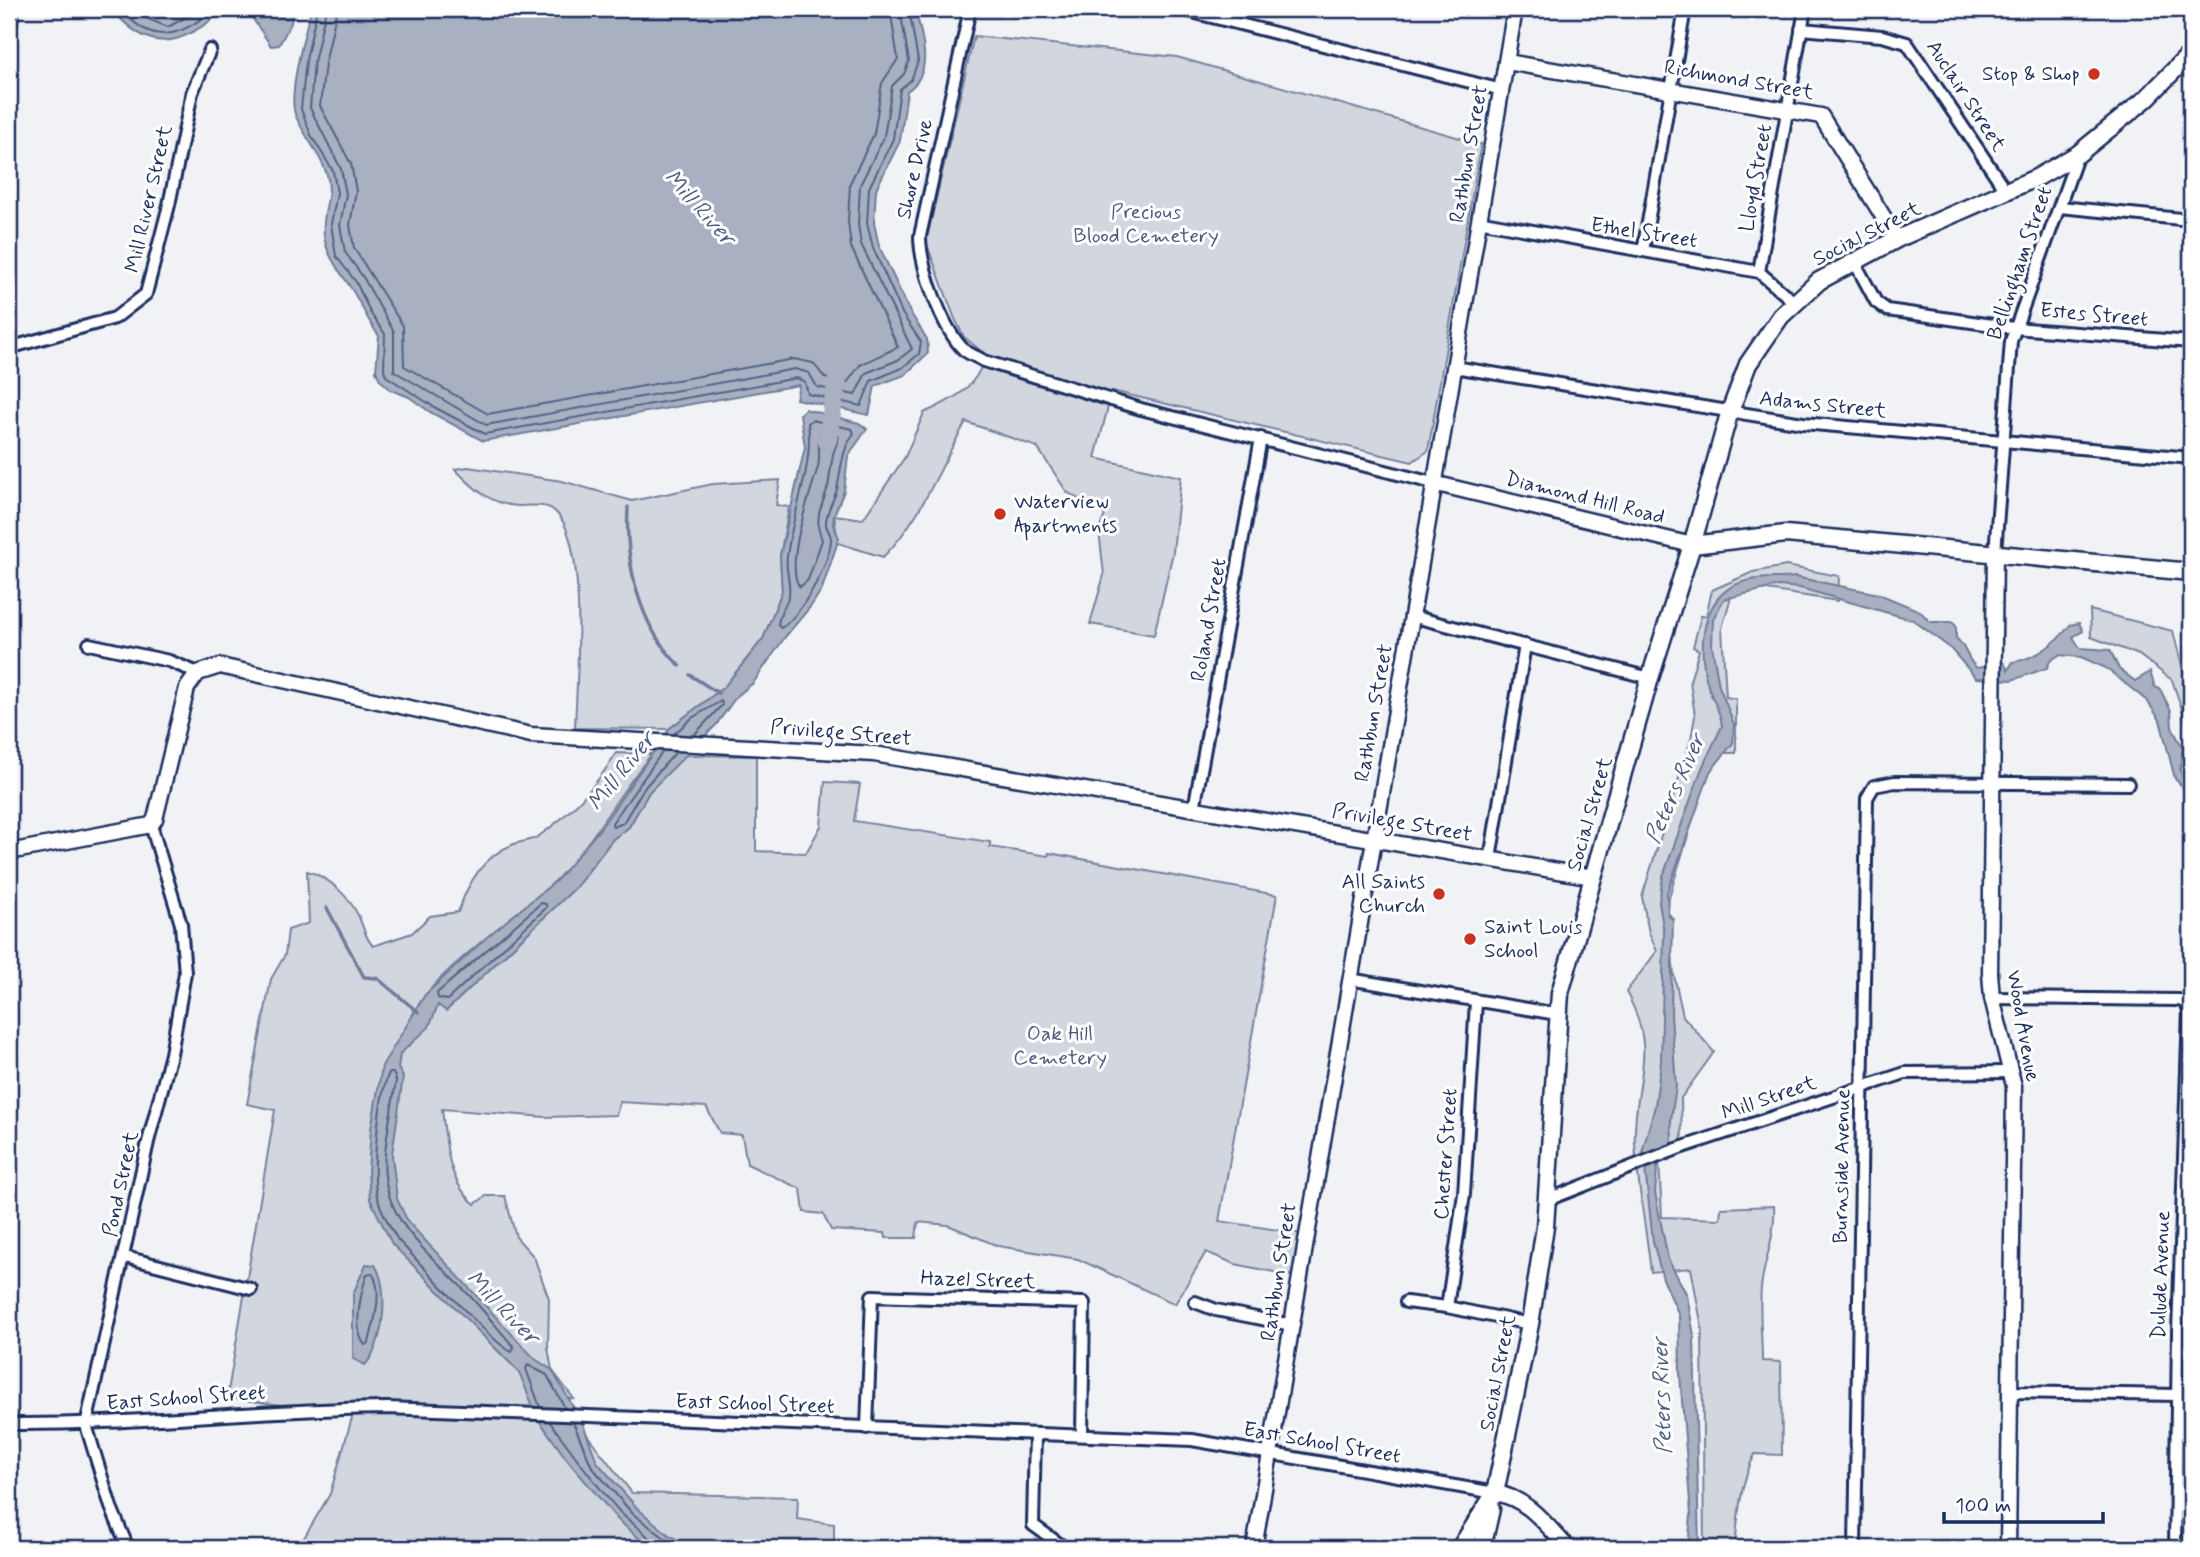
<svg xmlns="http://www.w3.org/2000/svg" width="2200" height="1557" font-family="Mynerve,sans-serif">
	<rect width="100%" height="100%" fill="#f1f2f5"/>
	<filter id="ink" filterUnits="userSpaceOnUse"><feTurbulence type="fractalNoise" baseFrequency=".0143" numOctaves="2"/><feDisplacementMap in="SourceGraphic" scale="14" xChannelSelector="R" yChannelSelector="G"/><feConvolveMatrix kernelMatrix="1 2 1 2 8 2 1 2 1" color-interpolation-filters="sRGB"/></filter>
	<g filter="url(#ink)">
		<g fill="#d2d6df" stroke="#76829e" stroke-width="2">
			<path d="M974,36L1177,57L1481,144L1428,451L1412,462L1112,391L1095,458L1181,477L1173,552L1154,635L1090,624L1104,575L1099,530L1105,515L1067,492L1037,447L966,422C939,468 922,518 883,557L838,543L834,515L863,519L905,457L924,413C955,398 975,390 986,355L964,337L955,319L926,242Z"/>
			<path d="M468,467L562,481L632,501L713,484L780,480L776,505L789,507L780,556L782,591L763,639L724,687L669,729L575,728C576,685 591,529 550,508C542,504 528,506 518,506C491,505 473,488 455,469Z"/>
			<path d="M1786,566L1839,576L1838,601L1760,589L1732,594L1722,628L1726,697L1736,699V753H1721L1708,771L1669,897L1668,913L1673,919L1670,931L1674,975L1683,1016L1714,1052L1681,1098L1682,1147L1659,1160L1662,1217L1720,1219L1721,1208L1774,1206C1776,1237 1764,1259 1761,1288C1759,1312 1762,1337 1762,1361L1781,1362L1782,1455L1755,1454C1740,1483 1738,1516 1735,1548H1704L1702,1328L1691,1268L1651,1272C1646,1229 1638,1187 1635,1144C1632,1083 1661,1055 1626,992L1657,951L1649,933L1642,897L1691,739L1695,716L1690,681L1699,650L1693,647L1701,616H1706L1712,590L1753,572Z"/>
			<path d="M2090,610L2173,631L2188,689H2191V736L2172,680L2139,655L2091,637Z"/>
			<path d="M616,753L652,754C616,795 593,845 554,882C514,920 438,967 413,1014L438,1005L447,1010L576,887L613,839L629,827L649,792L682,755L756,756V851L806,853L821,826L825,782L860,784L854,821L990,842V847L1048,856L1049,853L1277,895L1219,1221L1304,1234L1298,1277L1235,1264L1206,1252L1175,1304L1078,1259L998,1246L948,1225L918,1222L916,1238H886L885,1233L831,1230L823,1214L804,1212L801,1189L747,1164L742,1135L720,1133L706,1107L620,1102L616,1115L545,1117L442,1109C446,1142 447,1182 475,1204L486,1196H505L516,1237L534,1257L549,1299L548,1348L552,1370L574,1399L529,1397L577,1422L632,1493L798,1497L797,1519L834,1524V1548H298L330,1494L353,1414L227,1398L275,1110L247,1104L271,979L285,955L288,930L309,923L307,871C329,877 349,896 359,917C364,928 364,936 373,946L412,933L430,916L458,912C468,883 483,856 514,844C522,841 532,841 539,836C570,814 597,785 616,753Z"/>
			<path d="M2191,992V1400H2180Z"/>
		</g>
		<g fill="#a8b0c2" stroke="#707c9a" stroke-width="2">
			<path d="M112,9H225C183,45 151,57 112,9Z"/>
			<path d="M240,9H293L291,23L279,45L271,46L251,16Z"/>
			<path d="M311,9H915C922,36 935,73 907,91L900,141L876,189L874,223L879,246L910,312L927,339L928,353L905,375L875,386L869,415L796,399L799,385L483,441L430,412L409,397L391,390L380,380L376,371L379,336C367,320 360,301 349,285C336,266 321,248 324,223C325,205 332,193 327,175C321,154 303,135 295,114C288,93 305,32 311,9Z"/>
			<path d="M805,409L859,423L867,429L848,456L844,491L834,515L833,525L839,538L822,589L811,606L785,637L753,683L736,697L716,725L649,792L629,827L613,839L576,887L446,1011L438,1005L429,1027L400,1054L398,1068L403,1077L392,1155L397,1199L408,1222L535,1359L552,1370L583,1424L597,1462L638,1509L669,1535L692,1548H650L618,1520L568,1461L538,1419L519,1372L392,1244L370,1199L368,1172L371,1129L382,1066L425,995L488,936L557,880L599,830L670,728L724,687L763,639L782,591L780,556L805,447L800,414Z"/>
			<path d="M1795,577L1879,594L1920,611L1930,622H1952L1956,626V638C1967,647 1967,661 1977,668L2004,663L2008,670L2013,662C2037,658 2056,643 2070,625L2079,623L2083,631L2073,637L2080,648L2110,650L2119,669L2135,681L2150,672L2155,687L2160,689L2171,711L2172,727L2183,749L2180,770L2185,782L2191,785V795L2175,779L2160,720L2147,701L2106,668L2081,657L2059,655L2050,661L2047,668L2012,680L1976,678L1950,648L1913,620L1800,588L1778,586L1724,599L1713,619L1712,646L1719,686L1734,724L1733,743L1710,772L1667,893L1668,915L1673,920L1671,1014L1676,1086L1671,1120L1672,1141L1657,1168L1655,1193L1668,1259L1687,1295L1694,1336L1699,1548H1688L1691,1515L1680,1375L1679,1315L1663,1279L1653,1242L1643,1149L1655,1106L1661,1062L1664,933L1659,902L1663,876L1702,768L1722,726C1721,711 1712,700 1708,686C1696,645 1702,588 1751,580C1765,577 1780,579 1795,577Z"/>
			<path d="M366,1264L375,1265C390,1288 384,1345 365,1365L353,1359V1294Z"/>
		</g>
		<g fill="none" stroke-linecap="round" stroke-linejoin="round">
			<g stroke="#536386" stroke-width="2">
				<path d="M121,9C152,47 181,37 214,9"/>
				<path d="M133,9L138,15L168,27L201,9"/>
				<path d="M317,9L306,60L301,109L311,135L333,171L337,193L331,224L336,256L356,282L371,314L385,334L384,369L386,376L434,407L485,434L797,378L805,382L808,394L861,406L871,381L902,368L919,354L921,342L903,315L873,248L867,223L869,188L893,139L900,89L911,80L918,61L909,9"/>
				<path d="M326,9L314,62L310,108L341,169L346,194L340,225L345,252L363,277L394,332V371L486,425L795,369L809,373L817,387L855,395L866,373L898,360L912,349L861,244L858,224L860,185L884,137L892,86L904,74L909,61L900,9"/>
				<path d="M337,9L325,64L320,106L351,164L356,191L350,225L354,248L403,326L404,366L488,414L794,359L813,363L825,378L847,383L860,365L898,347L851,247L848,222L850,183L874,134L882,83L898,59L890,9"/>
				<path d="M812,420L852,429L854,433C841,451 842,467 837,489C834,501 825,512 826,525C827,530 832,535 831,540C829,566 801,615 781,628L778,625C779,613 786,606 789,595C791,583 785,569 787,557C792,511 814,469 808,423Z"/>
				<path d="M821,430L830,431L839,437L833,454L828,487L819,513L818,527L822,540L808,580L800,587C783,567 811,491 818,467C821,455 816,439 821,430Z"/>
				<path d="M674,734L692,718L721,701L722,705L694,735"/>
				<path d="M663,751L612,823L613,827L623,823L644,788L676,752"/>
				<path d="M541,903L546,904V908L447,1000L438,998L437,993Z"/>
				<path d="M389,1073H393L396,1080C393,1104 387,1129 385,1154C378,1219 430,1253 469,1295C484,1311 499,1330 514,1347L512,1352C497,1348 415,1258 398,1240C390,1227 381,1211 377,1196C371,1173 379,1094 389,1073Z"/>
				<path d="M372,1273C384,1291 374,1322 369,1342L365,1345C352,1330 361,1292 367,1274Z"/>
				<path d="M540,1407L526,1369L528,1365L547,1375L565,1408"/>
				<path d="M549,1421C573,1452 594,1484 621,1513C630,1523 652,1535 654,1548"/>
				<path d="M573,1422L592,1467L633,1514L678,1548"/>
			</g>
			<g stroke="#707c9a" stroke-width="3.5">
				<path d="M628,507C625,562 638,626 680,666"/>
				<path d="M690,675L718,693"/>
				<path d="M327,908L364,977L377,978L418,1012"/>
			</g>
			<path stroke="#a8b0c2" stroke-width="19" d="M827,441L837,381"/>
			<defs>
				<g id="street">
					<path d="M970,9L920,236C920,267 942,328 964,350C969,354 978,357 984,361L1141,409L1433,483"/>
					<path d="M1180,9L1502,90"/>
					<path d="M1801,29L1882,36L1907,43L2006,191"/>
					<path d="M2060,207L2191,220"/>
					<path d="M1478,221L1759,272L1794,302"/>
					<path d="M1643,251L1685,9"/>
					<path d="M1854,261L1876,302L1887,310L2014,328L2191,342"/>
					<path d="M1759,272L1805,9"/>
					<path d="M9,348L115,318L146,294L169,205L192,93L210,50"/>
					<path d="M1454,367L1803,423L2191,458"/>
					<path d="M1995,553L2011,341L2078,154"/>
					<path d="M1411,616L1650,678"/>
					<path d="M89,644L169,661L198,673"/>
					<path d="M1194,809L1261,438"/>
					<path d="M1490,859L1525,645"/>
					<path d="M1349,979L1557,1014"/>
					<path d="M1992,998L2179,1000L2186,1003L2189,1011L2178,1333L2175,1548"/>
					<path d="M1547,1200L1677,1149L1905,1073L2011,1072"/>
					<path d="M125,1257L251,1289"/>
					<path d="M1195,1302L1216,1310L1292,1325"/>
					<path d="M1406,1302L1447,1307L1530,1324"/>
					<path d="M1447,1307L1464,1194L1476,1002"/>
					<path d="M2010,1392L2177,1395"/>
					<path d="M9,1424C135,1425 261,1409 387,1408L1192,1440L1495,1493"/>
					<path d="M867,1428L872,1296L1084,1303L1082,1435"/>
					<path d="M1035,1434L1033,1525L1065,1548"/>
					<path d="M128,1548L111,1507L86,1425L148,1142L171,1054L185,973L181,924L151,825"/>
					<path d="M1855,1548L1867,798L1874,786L1895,782L2128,784"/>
				</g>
				<g id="secondary">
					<path d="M9,24L12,9"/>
					<path d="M1507,62L1821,116L1897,239"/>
					<path d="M1433,483L1692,545"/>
					<path d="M1995,553L1990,973L1992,998L2014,1086L2008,1548"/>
					<path d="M9,852L151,825L155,819L187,688L198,673L220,666L531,735L874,754L1593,877"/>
					<path d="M1495,1493C1528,1498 1546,1525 1568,1548"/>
					<path d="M1254,1548L1515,9"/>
				</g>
				<g id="primary">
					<path d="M1692,545L1786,534L2191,572"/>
					<path d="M1460,1548L1495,1493L1530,1324L1545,1227L1560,993L1650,678L1692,545L1729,414L1748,364L1781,316L1819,281L1897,239L2038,177L2078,154L2147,98L2191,53"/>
					<path d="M1482,1548L1491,1509"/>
				</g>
			</defs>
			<use href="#street" stroke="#1b2f5e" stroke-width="16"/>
			<use href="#secondary" stroke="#1b2f5e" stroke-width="19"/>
			<use href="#primary" stroke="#1b2f5e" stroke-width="21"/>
			<use href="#street" stroke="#fff" stroke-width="10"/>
			<use href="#secondary" stroke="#fff" stroke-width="14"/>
			<use href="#primary" stroke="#fff" stroke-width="16"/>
		</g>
	</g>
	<g fill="#c8321e" stroke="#fff" stroke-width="2.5">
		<circle cx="2094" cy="74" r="7"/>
		<circle cx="1000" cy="514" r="7"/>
		<circle cx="1439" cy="894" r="7"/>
		<circle cx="1470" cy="939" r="7"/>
	</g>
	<g text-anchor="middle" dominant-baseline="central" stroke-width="6" stroke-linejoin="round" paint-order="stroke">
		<g font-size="21" fill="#1b2f5e" stroke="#fff" text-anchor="end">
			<text x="2080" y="74">Stop &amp; Shop</text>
			<text x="1014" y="502" text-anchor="start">Waterview<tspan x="1014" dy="24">Apartments</tspan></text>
			<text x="1425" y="882">All Saints<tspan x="1425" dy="24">Church</tspan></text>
			<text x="1484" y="927" text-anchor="start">Saint Louis<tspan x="1484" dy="24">School</tspan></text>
		</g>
		<g font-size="21" fill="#1b2f5e" stroke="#fff">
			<text transform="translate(1739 80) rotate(10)">Richmond Street</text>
			<text transform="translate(1966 96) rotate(57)">Auclair Street</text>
			<text transform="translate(1469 154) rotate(-80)">Rathbun Street</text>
			<text transform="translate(915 169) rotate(-77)">Shore Drive</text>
			<text transform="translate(1756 178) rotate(-80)">Lloyd Street</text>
			<text transform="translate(149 199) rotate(-77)">Mill River Street</text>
			<text transform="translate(1644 233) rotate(9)">Ethel Street</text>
			<text transform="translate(1867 234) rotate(-27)">Social Street</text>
			<text transform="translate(2020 263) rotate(-71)">Bellingham Street</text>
			<text transform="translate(2094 315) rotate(5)">Estes Street</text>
			<text transform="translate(1823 405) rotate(6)">Adams Street</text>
			<text transform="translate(1585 498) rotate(14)">Diamond Hill Road</text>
			<text transform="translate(1209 620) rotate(-80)">Roland Street</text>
			<text transform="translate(1374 713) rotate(-80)">Rathbun Street</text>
			<text transform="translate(841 733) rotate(5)">Privilege Street</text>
			<text transform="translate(1590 814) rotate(-74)">Social Street</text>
			<text transform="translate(1402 823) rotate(10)">Privilege Street</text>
			<text transform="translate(2023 1026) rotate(80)">Wood Avenue</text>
			<text transform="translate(1769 1098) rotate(-19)">Mill Street</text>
			<text transform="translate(1446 1154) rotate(-86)">Chester Street</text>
			<text transform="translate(1842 1166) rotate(-89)">Burnside Avenue</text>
			<text transform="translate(121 1184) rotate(-78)">Pond Street</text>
			<text transform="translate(1279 1272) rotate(-81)">Rathbun Street</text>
			<text transform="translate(2161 1275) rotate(-88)">Dulude Avenue</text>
			<text transform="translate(978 1280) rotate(2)">Hazel Street</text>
			<text transform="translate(1498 1373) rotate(-79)">Social Street</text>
			<text transform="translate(186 1398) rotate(-4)">East School Street</text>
			<text transform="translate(755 1404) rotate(2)">East School Street</text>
			<text transform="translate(1322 1443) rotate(10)">East School Street</text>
		</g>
		<g font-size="21" fill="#49597e" stroke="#fff">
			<text x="1146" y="212">Precious<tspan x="1146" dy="24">Blood Cemetery</tspan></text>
			<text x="1060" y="1034">Oak Hill<tspan x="1060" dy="24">Cemetery</tspan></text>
		</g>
		<g font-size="23" font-style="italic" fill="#4c5c81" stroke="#fff">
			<text transform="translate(699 208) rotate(48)">Mill River</text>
			<text transform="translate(622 772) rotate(-51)">Mill River</text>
			<text transform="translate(1676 789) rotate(-66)">Peters River</text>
			<text transform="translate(502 1308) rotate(46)">Mill River</text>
			<text transform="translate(1663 1396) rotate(-92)">Peters River</text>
		</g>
	</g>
	<rect width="2200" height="1557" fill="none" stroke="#fff" stroke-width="35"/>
	<rect x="18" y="18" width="2165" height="1522" fill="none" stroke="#1b2f5e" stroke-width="2.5" filter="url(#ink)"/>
	<path d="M1944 1512v10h159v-10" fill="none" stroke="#1b2f5e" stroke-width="3.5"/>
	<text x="1955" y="1512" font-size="21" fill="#1b2f5e" stroke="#ffffff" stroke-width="5" paint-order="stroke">100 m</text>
</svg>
